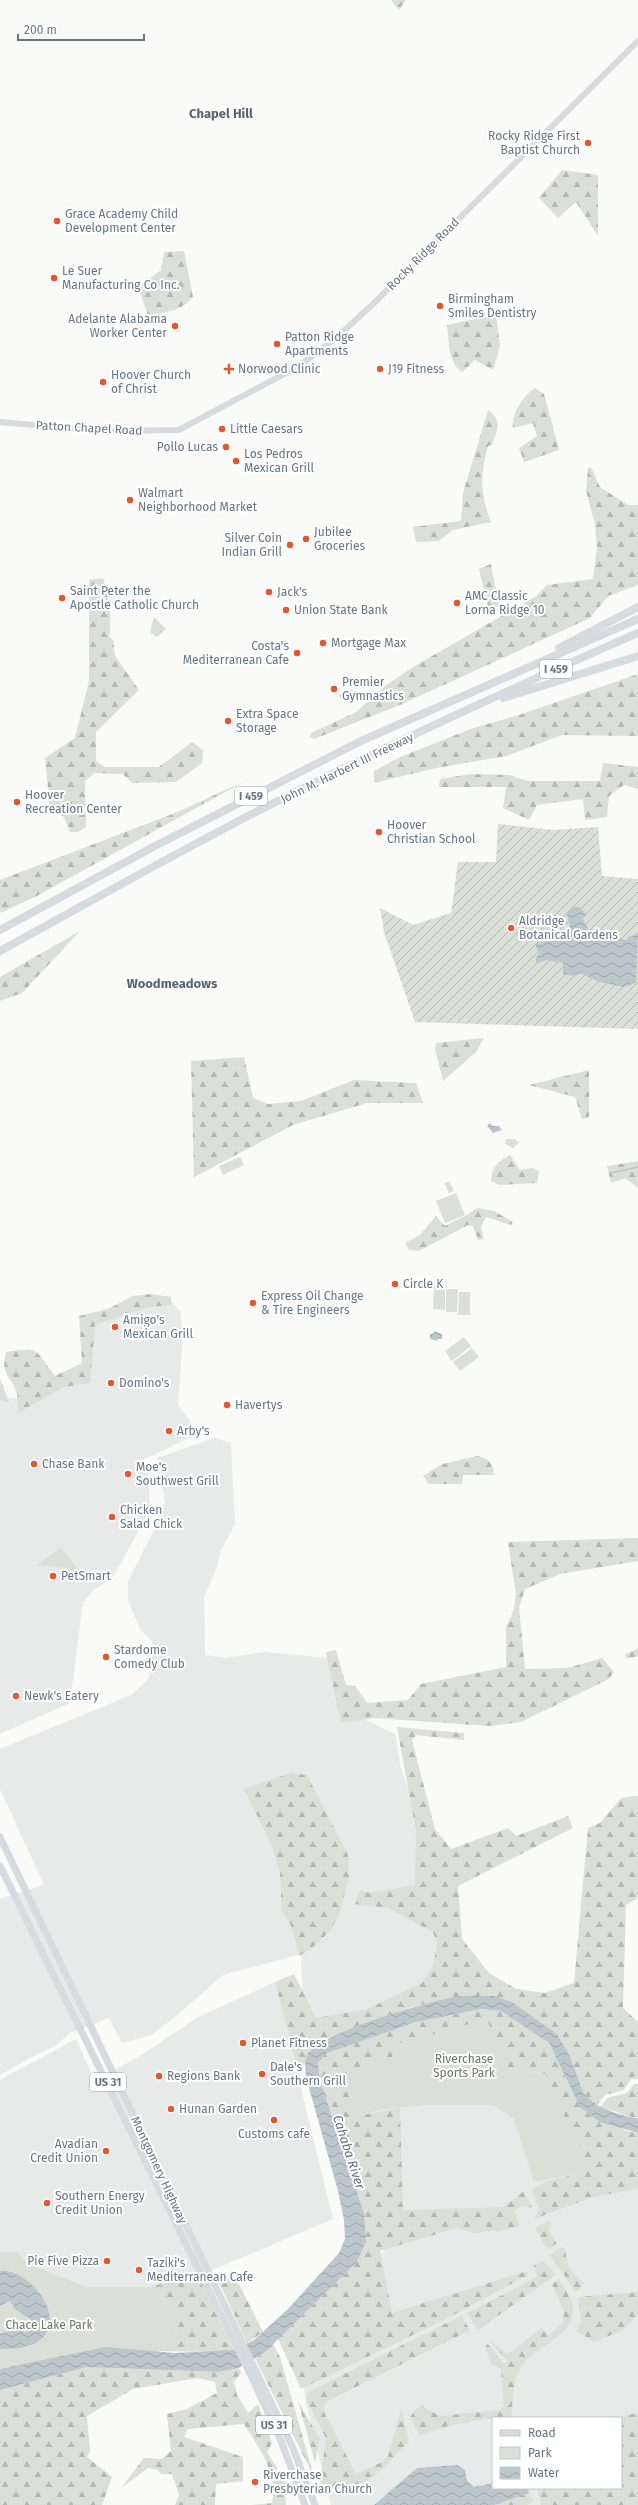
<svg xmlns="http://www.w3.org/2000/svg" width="638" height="2505" font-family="'Fira Sans',sans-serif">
	<defs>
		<pattern id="forest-firs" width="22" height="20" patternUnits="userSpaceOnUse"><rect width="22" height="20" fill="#dadfd7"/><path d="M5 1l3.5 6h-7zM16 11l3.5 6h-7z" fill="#b4b9b4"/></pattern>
		<pattern id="garden-furrows" width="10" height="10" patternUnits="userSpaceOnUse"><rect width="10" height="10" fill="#dadfd7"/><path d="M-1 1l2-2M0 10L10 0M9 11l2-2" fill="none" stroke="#b4b9b4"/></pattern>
		<pattern id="water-waves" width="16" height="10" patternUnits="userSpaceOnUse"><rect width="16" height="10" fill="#bbc7cb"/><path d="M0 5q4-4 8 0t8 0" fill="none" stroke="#9ca6aa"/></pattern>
	</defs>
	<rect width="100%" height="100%" fill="#fafaf8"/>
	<g fill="#e8e9e9" fill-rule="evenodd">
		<path d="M172,1302L180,1311L183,1334L178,1405L199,1433L143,1460L148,1471L150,1510L113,1577L94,1590L83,1602L70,1703L0,1734V1398H30L89,1375L93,1321L142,1305Z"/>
		<path d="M215,1438L231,1443L235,1524L220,1552L217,1567L204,1597L205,1655L225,1658L265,1652L329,1658L345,1710L395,1734L401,1769L421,1822L446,1976L361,2018L310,2025L303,2009L301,1954L223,1975L175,2017L151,2035L122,2043L109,2018L70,2033L54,2047L39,2053L0,2075V1899L44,1885L0,1789V1749L131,1695L149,1678L153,1642L140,1629L128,1600V1581L160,1518L165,1502L157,1458Z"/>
		<path d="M275,1982L333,2219L170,2288L87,2287L27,2263L17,2253L0,2252V2080L76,2039L95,2081L140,2056L198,2017Z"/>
		<path d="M489,2016L638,2147V2505H331L305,2399L302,2332L395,2240L333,2060ZM493,2418H621V2488H493Z"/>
	</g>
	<g fill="#dadfd7">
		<path d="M154,617L166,629L157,637L150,632Z"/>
		<path d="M506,1139H515L519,1143L513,1148L505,1144Z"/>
		<path d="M240,1157L244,1165L223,1175L219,1166Z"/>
		<path d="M449,1181L454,1191L449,1193L444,1183Z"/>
		<path d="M456,1193L465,1215L445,1223L436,1201Z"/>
		<path d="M434,1286L445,1287V1310L433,1309Z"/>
		<path d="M446,1289H458L457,1312H446Z"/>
		<path d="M459,1292H470V1315H458Z"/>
		<path d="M464,1337L471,1346L452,1361L445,1351Z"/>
		<path d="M472,1348L479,1357L460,1371L453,1362Z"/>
		<path d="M61,1548L83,1575L77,1580L68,1568L37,1565Z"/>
		<path d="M487,2018L509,2071L545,2073L568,2125L577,2134L585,2172L534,2182L514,2119L493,2105H423L385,2109L356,2116L346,2073L392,2057L397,2044Z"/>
		<path d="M0,2252H17L27,2263L87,2287H151L180,2319L173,2342L144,2362L0,2396Z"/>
	</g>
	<g fill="url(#forest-firs)">
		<path d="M391,0H406L399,10Z"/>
		<path d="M562,170L598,175V236L576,202L558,218L539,198Z"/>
		<path d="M184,251L193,297C181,311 166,313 148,315L138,287L161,270L164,252Z"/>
		<path d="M496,315L500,346L493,370L475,360L462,372C448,363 449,341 447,325Z"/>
		<path d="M535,388L544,394L559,450L524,462L519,448L537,436L533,423L513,428C511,415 523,395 535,388Z"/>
		<path d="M488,410C503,422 497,429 492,445L488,446C480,474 480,495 491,522L453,530L439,541L416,542L413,527L461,521L463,493Z"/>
		<path d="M591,467L600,487L628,505H638V585L608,596L590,618L400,705L314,739L310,737L311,733L356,712L385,686L413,667L535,597L547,585L593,579L597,547L595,524L586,491L588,468Z"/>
		<path d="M491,564L499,606L489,611L479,569Z"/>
		<path d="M103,578C109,598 112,616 109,637L113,640L115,656L139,690L96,732V761L105,767H159L192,742L203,750L202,763L176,782L132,783L123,774L94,773L85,781L86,827L78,832H70L64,817L50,808L45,758L75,738L89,681V580Z"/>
		<path d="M638,674V736L562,735L506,756L436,768L374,783V771L398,758L473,728L516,716Z"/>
		<path d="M603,763L638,767V789L624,785L609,796L607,817L585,820L583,799L537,805L529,820L503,808L506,787H439L440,779L471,774L509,775L528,781H600Z"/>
		<path d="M245,781L35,897L0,913V880L175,813Z"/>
		<path d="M80,931L22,993L0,1001V977Z"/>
		<path d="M484,1038L476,1052L443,1081L435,1049L436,1043Z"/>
		<path d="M244,1057L253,1098L268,1104L301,1101L354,1080L416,1083L423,1103H367L293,1125L194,1177L191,1061Z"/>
		<path d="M589,1070V1118L582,1119L575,1097L529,1085Z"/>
		<path d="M510,1155L520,1170L533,1168L539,1172L537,1183L499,1185L491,1181C492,1167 497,1162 510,1155Z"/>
		<path d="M638,1161V1188L625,1178L611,1183L607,1166Z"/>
		<path d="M477,1208L494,1211L513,1222L511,1225L486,1217L481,1227L484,1239L478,1240L473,1226L468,1225L419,1251L409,1250L405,1243L420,1235L436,1216L445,1226L467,1215Z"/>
		<path d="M150,1294L171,1297V1305L148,1307L95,1325L90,1383L64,1387L18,1413C18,1407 18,1399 17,1393C11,1375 0,1375 6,1352C42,1346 35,1351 55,1376L82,1363L79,1316L108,1309L133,1296Z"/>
		<path d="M0,1379L9,1402L0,1400Z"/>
		<path d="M477,1456C488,1458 493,1463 494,1475H463L462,1484H428L423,1476L442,1464Z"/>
		<path d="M638,1538V1561L560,1574L525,1589L519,1608L525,1669L568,1668L602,1658L614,1672L609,1679L521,1722L490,1726L374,1718L341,1723L326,1652L336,1650L346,1685L355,1686L367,1703L408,1700L421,1684L506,1667V1628L514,1609L516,1594L508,1542Z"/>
		<path d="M638,1649V1656L626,1659L625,1654Z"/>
		<path d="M397,1727L464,1733V1740L416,1735L412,1740L435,1829L451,1849L508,1828L516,1836L568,1816L573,1828L458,1886L462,1939L489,1973L516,1989L545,1993L574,1983L588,1828L600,1823L621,1798L638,1796V1898L626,1905L623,2008L638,2022V2079H631L624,2090L605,2095L597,2105L584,2094L569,2054L557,2034L514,2003L456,1997L412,2007L323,2040L309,2052L304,2066L296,2065L275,1982L294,1974L316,2018L367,2009L422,1983L433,1966L437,1944L433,1932L388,1908L354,1904L360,1890L370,1893L415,1885L416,1831Z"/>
		<path d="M291,1773L307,1775L348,1855L349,1877L339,1915L330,1931L311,1949L299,1956L291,1926L282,1911L280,1873L273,1848L244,1789Z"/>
		<path d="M481,2009L501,2011L549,2043L580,2107L626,2131L638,2133V2189L593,2197L534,2219L539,2210L532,2189L548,2181L585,2172L577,2135L568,2125L545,2073L509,2071L487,2019L397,2044L392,2057L346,2073L356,2116L400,2108L403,2210L503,2207L524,2191L532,2208C525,2206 520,2205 515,2211L520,2226L497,2232L494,2230L475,2233L457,2228L380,2251L392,2313L527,2271L528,2275L452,2316L301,2389L278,2339L356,2263L364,2213L320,2080L318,2063L325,2054L416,2022Z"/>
		<path d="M634,2084H638V2119L601,2107L607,2098L627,2093Z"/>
		<path d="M551,2221L549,2232L557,2243L550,2248L544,2246L536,2229L538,2226Z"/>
		<path d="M562,2247L565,2248C566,2263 571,2274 584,2283L579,2290L575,2291L550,2255Z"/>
		<path d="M544,2261L555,2275L478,2330L467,2313L537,2277L534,2265Z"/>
		<path d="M196,2272L234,2350L217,2352L155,2351L173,2342L180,2319L151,2287Z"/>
		<path d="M224,2273L239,2284L263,2332L247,2343L217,2278Z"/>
		<path d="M559,2279C563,2286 568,2293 571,2301C583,2334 537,2344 523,2364C511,2381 514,2400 511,2418C480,2418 450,2424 420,2435L410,2417L417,2408L422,2406L440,2416L499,2410L504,2406L501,2369L491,2364L485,2347L488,2344L504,2364L508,2362L488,2339L506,2353L513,2351L541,2328L549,2335L563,2323L564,2312L552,2284Z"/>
		<path d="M638,2292V2315L621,2331L594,2342L577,2331L581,2323L578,2297Z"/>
		<path d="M461,2316L470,2330L326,2402L323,2410L356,2474L382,2462L388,2456L401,2409L409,2441C380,2471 368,2492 322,2488L320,2481L326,2438L306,2399L308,2392Z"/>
		<path d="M273,2344L280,2357L314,2477L255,2358Z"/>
		<path d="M86,2367L218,2372L239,2368L241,2373L234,2382L237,2395L248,2413L258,2404L272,2443L267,2452L277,2468V2472L286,2482L285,2487L279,2490L280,2494L285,2493L286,2505H252L272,2503C279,2475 258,2446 244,2424L188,2429L184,2437L243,2457V2481L216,2484L215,2505H175L179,2495L172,2474H161L158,2470L148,2468L121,2488L144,2458L162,2459L171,2451L167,2414L187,2409L217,2393L215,2382L198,2378L133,2389L87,2416L90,2451L87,2457L112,2477L102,2505H0V2390Z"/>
		<path d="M298,2401L320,2439L315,2463Z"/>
		<path d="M638,2413V2505H541L537,2488H621V2418H612Z"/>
		<path d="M529,2493L533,2501L527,2505H494Z"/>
	</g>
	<path fill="url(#garden-furrows)" d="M498,824L553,830L598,827L602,876L638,879V1029L415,1022L384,932L380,908L413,925L451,913L458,862H496Z"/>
	<g fill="url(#water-waves)">
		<path d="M352,690L353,694L341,699L339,695Z"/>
		<path d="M575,907H579L586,914L583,919L590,933L606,939L612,937L627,940L628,937L638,934L636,983L624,987L599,982L581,973L573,976L563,974V963L547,960L536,963V958L539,953L535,944L566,935L570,927L567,915L569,910Z"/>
		<path d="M490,1123L493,1126H499L502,1130L493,1133L487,1126Z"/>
		<path d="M434,1331L442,1334V1339H437V1341L430,1339V1334H433Z"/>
		<path d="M495,1996L514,2003L557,2034L569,2054L584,2094L597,2105L615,2113L638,2119V2133L600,2122L580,2107L549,2043L501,2011L481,2009L416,2022L325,2054L318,2063L320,2080L364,2213L366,2242L356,2263L265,2352L239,2368L218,2372L86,2367L0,2390V2369L106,2347L175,2353L234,2350L254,2340L288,2309L339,2253L345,2239L344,2220L338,2191L306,2077C305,2068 304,2057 310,2051C328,2031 426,2002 455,1997C468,1995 482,1996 495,1996Z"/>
		<path d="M0,2271C28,2268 68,2317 41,2339C31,2348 13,2349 0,2349V2334L16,2329L26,2332L31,2319L16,2310L10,2301L0,2306Z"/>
		<path d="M457,2465L465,2470L467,2481L474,2487L493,2483V2488H528L529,2493L494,2505H374L417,2468Z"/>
	</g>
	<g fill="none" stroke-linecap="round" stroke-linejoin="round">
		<path stroke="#bbc7cb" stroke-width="1.5" d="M610,1173L638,1167"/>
		<path stroke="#d6dbdf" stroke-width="6" d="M0,422L104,431L179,430L299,366L335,339L373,304L638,41"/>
		<g stroke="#d6dbdf" stroke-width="7">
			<path d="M0,1837L292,2446L315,2505"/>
			<path d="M0,1866L253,2380L281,2441L305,2505"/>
		</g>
		<g stroke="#d6dbdf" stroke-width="8">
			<path d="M559,648L638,607"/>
			<path d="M503,698L638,656"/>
			<path d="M0,930L155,846L361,741L638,619"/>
			<path d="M0,951C84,905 167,858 252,814C379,749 508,690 638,633"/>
		</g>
	</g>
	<g fill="#e4572e" stroke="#fff" stroke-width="1.5">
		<circle cx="588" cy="143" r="4"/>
		<circle cx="57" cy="221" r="4"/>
		<circle cx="54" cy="278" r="4"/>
		<circle cx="440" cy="306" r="4"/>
		<circle cx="175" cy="326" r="4"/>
		<circle cx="277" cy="344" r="4"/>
		<path d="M227 363h4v4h4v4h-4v4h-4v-4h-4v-4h4z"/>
		<circle cx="380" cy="369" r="4"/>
		<circle cx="103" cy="382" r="4"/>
		<circle cx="222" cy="429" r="4"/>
		<circle cx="226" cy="447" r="4"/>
		<circle cx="236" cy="461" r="4"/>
		<circle cx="130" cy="500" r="4"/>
		<circle cx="306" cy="539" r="4"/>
		<circle cx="290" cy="545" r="4"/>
		<circle cx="269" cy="592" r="4"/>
		<circle cx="62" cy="598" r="4"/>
		<circle cx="457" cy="603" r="4"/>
		<circle cx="286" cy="610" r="4"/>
		<circle cx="323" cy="643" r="4"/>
		<circle cx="297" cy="653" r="4"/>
		<circle cx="334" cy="689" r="4"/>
		<circle cx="228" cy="721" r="4"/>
		<circle cx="17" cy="802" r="4"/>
		<circle cx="379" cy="832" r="4"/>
		<circle cx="511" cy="928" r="4"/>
		<circle cx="395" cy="1284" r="4"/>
		<circle cx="253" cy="1303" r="4"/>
		<circle cx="115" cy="1327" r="4"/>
		<circle cx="111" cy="1383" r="4"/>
		<circle cx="227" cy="1405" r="4"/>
		<circle cx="169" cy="1431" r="4"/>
		<circle cx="34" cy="1464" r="4"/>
		<circle cx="128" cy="1474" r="4"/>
		<circle cx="112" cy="1517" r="4"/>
		<circle cx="53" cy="1576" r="4"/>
		<circle cx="106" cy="1657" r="4"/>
		<circle cx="16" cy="1696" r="4"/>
		<circle cx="243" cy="2043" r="4"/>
		<circle cx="262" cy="2074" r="4"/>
		<circle cx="159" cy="2076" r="4"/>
		<circle cx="171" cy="2109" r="4"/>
		<circle cx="274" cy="2120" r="4"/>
		<circle cx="106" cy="2151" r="4"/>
		<circle cx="47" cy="2203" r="4"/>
		<circle cx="107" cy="2261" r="4"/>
		<circle cx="139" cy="2270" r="4"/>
		<circle cx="255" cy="2482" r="4"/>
	</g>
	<g text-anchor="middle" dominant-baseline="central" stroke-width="4" stroke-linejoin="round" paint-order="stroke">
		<g fill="#fff" stroke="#939fa8" stroke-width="1">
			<rect x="540" y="660" width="32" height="18" rx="3"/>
			<rect x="235" y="787" width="32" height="18" rx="3"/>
			<rect x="90" y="2073" width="36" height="18" rx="3"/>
			<rect x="256" y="2416" width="36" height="18" rx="3"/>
		</g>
		<g font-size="11" font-weight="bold" fill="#657683">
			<text x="556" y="669">I 459</text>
			<text x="251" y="796">I 459</text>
			<text x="108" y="2082">US 31</text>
			<text x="274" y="2425">US 31</text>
		</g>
		<g font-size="12" fill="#657683" stroke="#fff" text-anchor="start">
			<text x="580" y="136" text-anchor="end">Rocky Ridge First<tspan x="580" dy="14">Baptist Church</tspan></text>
			<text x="65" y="214">Grace Academy Child<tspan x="65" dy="14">Development Center</tspan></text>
			<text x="62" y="271">Le Suer<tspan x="62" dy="14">Manufacturing Co Inc.</tspan></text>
			<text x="448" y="299">Birmingham<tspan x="448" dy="14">Smiles Dentistry</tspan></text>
			<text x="167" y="319" text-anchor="end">Adelante Alabama<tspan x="167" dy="14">Worker Center</tspan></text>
			<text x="285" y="337">Patton Ridge<tspan x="285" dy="14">Apartments</tspan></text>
			<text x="238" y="369">Norwood Clinic</text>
			<text x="388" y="369">J19 Fitness</text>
			<text x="111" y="375">Hoover Church<tspan x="111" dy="14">of Christ</tspan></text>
			<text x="230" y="429">Little Caesars</text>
			<text x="218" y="447" text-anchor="end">Pollo Lucas</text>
			<text x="244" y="454">Los Pedros<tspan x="244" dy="14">Mexican Grill</tspan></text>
			<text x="138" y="493">Walmart<tspan x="138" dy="14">Neighborhood Market</tspan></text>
			<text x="314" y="532">Jubilee<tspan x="314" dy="14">Groceries</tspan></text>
			<text x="282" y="538" text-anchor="end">Silver Coin<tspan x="282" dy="14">Indian Grill</tspan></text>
			<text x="70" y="591">Saint Peter the<tspan x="70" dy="14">Apostle Catholic Church</tspan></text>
			<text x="277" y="592">Jack's</text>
			<text x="465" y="596">AMC Classic<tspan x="465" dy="14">Lorna Ridge 10</tspan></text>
			<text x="294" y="610">Union State Bank</text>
			<text x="331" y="643">Mortgage Max</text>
			<text x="289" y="646" text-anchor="end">Costa's<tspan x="289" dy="14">Mediterranean Cafe</tspan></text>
			<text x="342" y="682">Premier<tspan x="342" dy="14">Gymnastics</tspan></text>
			<text x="236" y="714">Extra Space<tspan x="236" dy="14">Storage</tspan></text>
			<text x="25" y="795">Hoover<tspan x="25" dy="14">Recreation Center</tspan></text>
			<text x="387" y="825">Hoover<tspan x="387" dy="14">Christian School</tspan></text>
			<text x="519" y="921">Aldridge<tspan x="519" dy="14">Botanical Gardens</tspan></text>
			<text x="403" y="1284">Circle K</text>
			<text x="261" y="1296">Express Oil Change<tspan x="261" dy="14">&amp; Tire Engineers</tspan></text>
			<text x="123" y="1320">Amigo's<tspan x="123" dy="14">Mexican Grill</tspan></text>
			<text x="119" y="1383">Domino's</text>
			<text x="235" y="1405">Havertys</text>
			<text x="177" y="1431">Arby's</text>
			<text x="42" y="1464">Chase Bank</text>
			<text x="136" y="1467">Moe's<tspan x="136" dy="14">Southwest Grill</tspan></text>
			<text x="120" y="1510">Chicken<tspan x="120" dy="14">Salad Chick</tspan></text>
			<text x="61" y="1576">PetSmart</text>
			<text x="114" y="1650">Stardome<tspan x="114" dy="14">Comedy Club</tspan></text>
			<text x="24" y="1696">Newk's Eatery</text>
			<text x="251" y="2043">Planet Fitness</text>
			<text x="270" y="2067">Dale's<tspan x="270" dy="14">Southern Grill</tspan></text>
			<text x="167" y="2076">Regions Bank</text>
			<text x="179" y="2109">Hunan Garden</text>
			<text x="274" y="2134" text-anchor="middle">Customs cafe</text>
			<text x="98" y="2144" text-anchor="end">Avadian<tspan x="98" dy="14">Credit Union</tspan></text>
			<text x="55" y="2196">Southern Energy<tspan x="55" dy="14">Credit Union</tspan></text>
			<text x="99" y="2261" text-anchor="end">Pie Five Pizza</text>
			<text x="147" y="2263">Taziki's<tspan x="147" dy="14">Mediterranean Cafe</tspan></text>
			<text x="263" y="2475">Riverchase<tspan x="263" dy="14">Presbyterian Church</tspan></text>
		</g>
		<g font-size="12" fill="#657683" stroke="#fff">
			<text transform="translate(423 254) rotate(-45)">Rocky Ridge Road</text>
			<text transform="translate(89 428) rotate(3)">Patton Chapel Road</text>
			<text transform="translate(347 768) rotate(-26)">John M. Harbert III Freeway</text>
			<text transform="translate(159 2170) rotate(65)">Montgomery Highway</text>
		</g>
		<g font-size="12" fill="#687a64" stroke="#fff">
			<text x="464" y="2059">Riverchase<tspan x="464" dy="14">Sports Park</tspan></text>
			<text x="49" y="2325">Chace Lake Park</text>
		</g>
		<g font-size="13" font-weight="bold" fill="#57646e" stroke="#fff">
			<text x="221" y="113">Chapel Hill</text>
			<text x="172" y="983">Woodmeadows</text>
		</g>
		<g font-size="13" font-style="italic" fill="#60757c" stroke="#fff">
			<text transform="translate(349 2152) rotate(72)">Cahaba River</text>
		</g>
	</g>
	<rect x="492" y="2417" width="130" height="72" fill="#ffffff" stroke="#c1c8cd"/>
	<rect x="500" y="2430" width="20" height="6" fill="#d6dbdf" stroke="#c1c8cd"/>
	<text x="528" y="2437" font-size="12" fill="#657683">Road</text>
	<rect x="500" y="2447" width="20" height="12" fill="#dadfd7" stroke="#c1c8cd"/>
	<text x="528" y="2457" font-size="12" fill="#657683">Park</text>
	<rect x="500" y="2467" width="20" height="12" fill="url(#water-waves)" stroke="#c1c8cd"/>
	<text x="528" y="2477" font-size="12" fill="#657683">Water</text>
	<path d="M18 34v6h126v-6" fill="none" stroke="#657683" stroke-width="2"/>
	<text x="24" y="34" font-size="12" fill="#657683" stroke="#ffffff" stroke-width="3" paint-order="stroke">200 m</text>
</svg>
